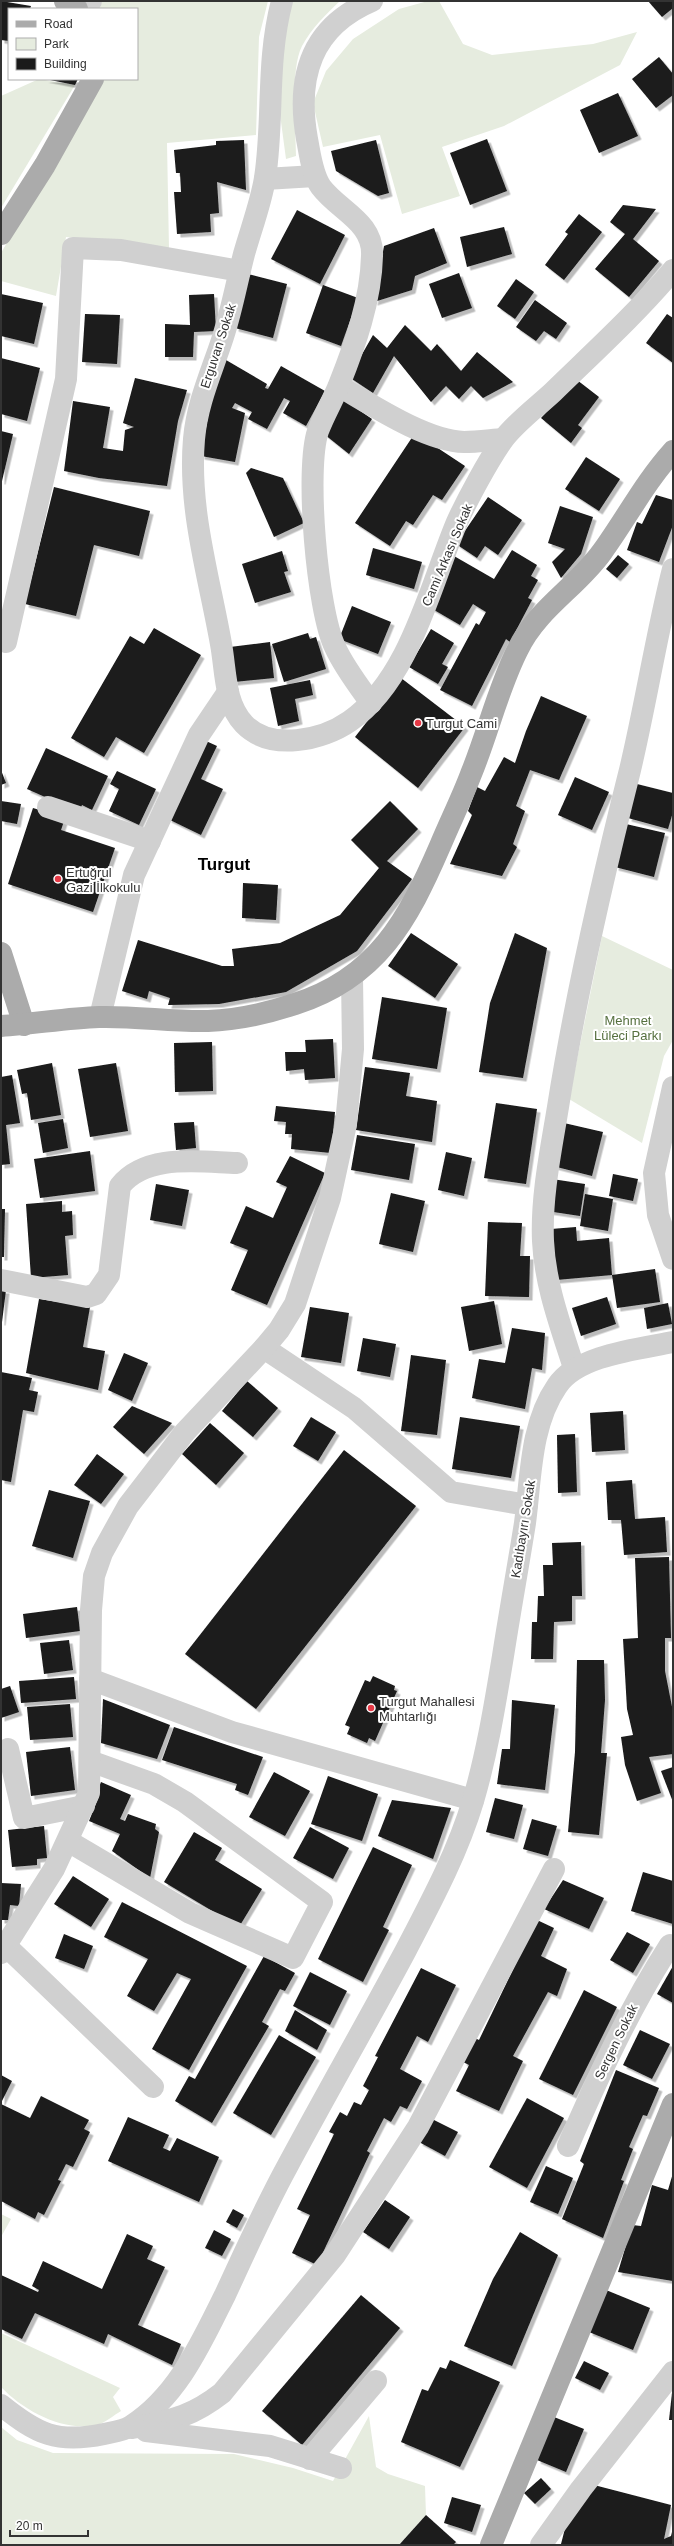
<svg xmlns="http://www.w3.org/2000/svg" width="674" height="2546" font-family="Helvetica,sans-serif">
	<defs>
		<filter id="shadow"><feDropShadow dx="3.5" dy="3.5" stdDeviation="0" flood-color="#0004"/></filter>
	</defs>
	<rect width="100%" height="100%" fill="#fff"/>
	<g fill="#e6ecdf">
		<path d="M102,1H268L259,37L256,135L167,143L169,249L66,237L56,296L1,281V253L102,79H137V9H96Z"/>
		<path d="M291,1H340C325,15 312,28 302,46C290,69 296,128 296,156L286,159L275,77Z"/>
		<path d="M428,1H439L463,44L492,55L593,44L637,32L620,65L504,126L442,147L460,196L402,214L380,135L323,147L313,103L326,71L353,39L399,9Z"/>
		<path d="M39,79L75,85L1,208V96Z"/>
		<path d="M602,936L673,970V1040L664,1056L642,1143L569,1099Z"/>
		<path d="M1,2214L11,2219L1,2237Z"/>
		<path d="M1,2333L120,2388L113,2397L121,2411C114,2415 105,2423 97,2425C63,2432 24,2411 1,2387Z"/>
		<path d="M369,2416L376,2467L388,2474L425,2486L426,2515L399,2545H1V2427L17,2440L53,2453L234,2454L293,2468L333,2481Z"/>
	</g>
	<g fill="#1a1a1a" filter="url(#shadow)">
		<path d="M1,1L31,6L30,9H9V41L1,40Z"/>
		<path d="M648,1H673V8L662,17Z"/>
		<path d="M659,57L673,74V95L656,108L632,79Z"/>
		<path d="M45,79H78L75,85Z"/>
		<path d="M618,93L638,136L599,153L580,110Z"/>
		<path d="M487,139L507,191L470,205L450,153Z"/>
		<path d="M244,140L246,190L217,182L219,213L210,214L211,232L177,234L174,192H181L180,173H176L174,150L216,145V141Z"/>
		<path d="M376,140L389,193L378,196L336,171L331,151Z"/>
		<path d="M623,205L656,209L633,239L659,261L629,297L595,269L625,234L610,222Z"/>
		<path d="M297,210L345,235L320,284L271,259Z"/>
		<path d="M579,214L602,232L564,280L545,265L568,234L565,232Z"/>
		<path d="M504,227L512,254L467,267L460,237Z"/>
		<path d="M434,228L447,263L415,276L412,290L374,302L384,246Z"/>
		<path d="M459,273L472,308L442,318L429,284Z"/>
		<path d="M248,274L287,284L273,338L235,328Z"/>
		<path d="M516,279L534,292L515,319L497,306Z"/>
		<path d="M323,285L358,298L341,346L306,333Z"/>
		<path d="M1,294L43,303L34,344L1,336Z"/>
		<path d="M214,294L216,331L194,332L193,357H165V324L190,325L189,295Z"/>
		<path d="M535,300L567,323L556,339L544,331L536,341L516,327Z"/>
		<path d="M85,314L120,315L117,364L82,362Z"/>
		<path d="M667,314L673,318V363L646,343Z"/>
		<path d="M405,325L431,351L437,344L461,371L477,352L513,382L483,398L471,386L459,399L446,386L431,402L394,356L373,393L349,377L373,335L387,348Z"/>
		<path d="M1,358L40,368L27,421L1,414Z"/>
		<path d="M226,360L267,384L265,388L268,389L281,366L325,391L306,426L283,413L290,401L284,398L267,429L248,419L252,412L235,403L232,408L245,413L235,462L201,456L211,400Z"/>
		<path d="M135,378L187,390L178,421L167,486L99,478L64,471L73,401L110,407L103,448L123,451L125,430L134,427L123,423Z"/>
		<path d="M577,380L599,397L578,425L582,428L571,443L541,418Z"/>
		<path d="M343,399L372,419L349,454L324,434Z"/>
		<path d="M1,431L13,434L2,481H1Z"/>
		<path d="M415,433L465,466L442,500L433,495L413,525L406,521L390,546L355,523Z"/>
		<path d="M586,457L620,479L599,511L565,489Z"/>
		<path d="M251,468L283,478L304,523L274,537L246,473Z"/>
		<path d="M54,487L150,511L139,556L94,545L76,616L25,604Z"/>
		<path d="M656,495L673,500V525L659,562L627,550L637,522L642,524Z"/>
		<path d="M488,497L522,520L498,555L485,546L477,558L456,544Z"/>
		<path d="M560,506L593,517L581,554L561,578L552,562L565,549L548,543Z"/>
		<path d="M373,548L422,562L414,589L366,575Z"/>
		<path d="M512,550L537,565L531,576L538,580L528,598L532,600L510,642L506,639L472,706L440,690L476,623L479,625L486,612L473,604L460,625L429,607L454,556L494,579Z"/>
		<path d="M282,551L288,571L284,572L291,592L255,603L242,564Z"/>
		<path d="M618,555L629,564L617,578L606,569Z"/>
		<path d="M352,606L391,622L378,654L339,639Z"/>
		<path d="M154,628L201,655L144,753L116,737L104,757L71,738L130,636L144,644Z"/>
		<path d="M431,629L454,643L442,664L448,667L438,684L409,667Z"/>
		<path d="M308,633L310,639L316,637L326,669L284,682L272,644Z"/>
		<path d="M270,642L274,678L234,682L230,647Z"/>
		<path d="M401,678L465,727L418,788L355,737Z"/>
		<path d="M310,680L313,695L295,699L299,721L278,726L270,688Z"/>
		<path d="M541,696L587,716L559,780L530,770L516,806L525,811L513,844L517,847L502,876L450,864L472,815L468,811L477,787L485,791L504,757L515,763L526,731Z"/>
		<path d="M206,741L217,746L201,779L223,789L201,835L168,819Z"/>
		<path d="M46,748L108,776L92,810L82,805L79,812L27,789Z"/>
		<path d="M1,770L6,783L1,785Z"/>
		<path d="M117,771L156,789L139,825L109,811L119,789L110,784Z"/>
		<path d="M575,777L609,792L592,830L558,815Z"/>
		<path d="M637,784L673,793V812L668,829L628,818Z"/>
		<path d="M1,801L21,804L17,824L1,821Z"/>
		<path d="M390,801L418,829L387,861L412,879L357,951L286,992L219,1004L168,1005L170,998L149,991L147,999L122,991L138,940L222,966H234L232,949L280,943L340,915L379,868L351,840Z"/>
		<path d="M33,808L65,818L61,830L115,848L93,912L8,884Z"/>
		<path d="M626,824L665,833L654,877L615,867Z"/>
		<path d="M243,883L278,885L276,920L242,918Z"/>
		<path d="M411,933L458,964L435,998L388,966Z"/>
		<path d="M515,933L547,948L523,1078L479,1072L490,1003Z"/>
		<path d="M382,997L447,1008L437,1069L372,1059Z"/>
		<path d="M333,1039L335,1078L305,1080L304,1069L286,1071L285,1052H306L305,1040Z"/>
		<path d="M212,1042L213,1091L175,1092L174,1043Z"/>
		<path d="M52,1063L61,1115L31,1120L27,1093L22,1094L17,1070Z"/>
		<path d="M116,1063L128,1131L90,1137L78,1069Z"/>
		<path d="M365,1067L410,1073L406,1096L437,1101L432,1142L356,1130Z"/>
		<path d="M12,1075L20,1123L6,1125L10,1164L1,1165V1077Z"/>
		<path d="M496,1103L537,1109L526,1184L484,1178Z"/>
		<path d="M276,1106L335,1112L331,1153L291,1149L292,1134H285L286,1122L274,1121Z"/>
		<path d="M63,1119L68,1148L43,1153L38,1123Z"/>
		<path d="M194,1122L196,1148L176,1150L174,1123Z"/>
		<path d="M564,1123L603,1132L592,1176L553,1166Z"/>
		<path d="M357,1135L415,1144L409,1180L351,1170Z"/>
		<path d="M90,1151L95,1191L40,1198L34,1159Z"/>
		<path d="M446,1152L472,1158L464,1196L438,1190Z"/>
		<path d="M290,1156L325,1173L267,1305L231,1290L248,1250L230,1243L246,1206L273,1218L287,1187L276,1182Z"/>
		<path d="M613,1174L638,1179L633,1201L609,1196Z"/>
		<path d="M552,1179L585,1184L580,1216L547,1211Z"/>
		<path d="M156,1184L189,1190L182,1226L150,1220Z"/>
		<path d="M391,1193L425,1201L413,1252L379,1244Z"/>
		<path d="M585,1194L613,1199L608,1231L580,1226Z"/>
		<path d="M62,1201V1212L72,1211L73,1235L65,1236L68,1275L31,1278L26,1204Z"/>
		<path d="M1,1209H5L4,1257H1Z"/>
		<path d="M488,1222L522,1223L520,1256H530L529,1297L485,1296Z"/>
		<path d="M576,1227L577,1241L609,1238L612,1275L556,1280L551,1229Z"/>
		<path d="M655,1269L660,1302L617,1308L612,1275Z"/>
		<path d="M1,1290H6L2,1322H1Z"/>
		<path d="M607,1297L616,1324L581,1336L572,1308Z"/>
		<path d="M39,1299L90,1307L83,1347L105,1351L98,1390L26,1373Z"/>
		<path d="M494,1301L502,1344L469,1351L461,1307Z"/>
		<path d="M668,1303L672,1324L647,1329L644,1308Z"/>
		<path d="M310,1307L349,1313L341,1363L301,1357Z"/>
		<path d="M512,1328L545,1333L542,1370L532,1368L525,1409L472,1398L479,1359L505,1363Z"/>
		<path d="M363,1338L396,1344L390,1377L357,1371Z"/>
		<path d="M124,1353L148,1363L132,1401L108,1390Z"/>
		<path d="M411,1355L446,1360L437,1435L401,1431Z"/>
		<path d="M1,1372L32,1378L29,1390L38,1392L34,1412L23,1410L11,1482L1,1480Z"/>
		<path d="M247,1381L278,1408L253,1437L222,1411Z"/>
		<path d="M132,1406L172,1423L144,1454L113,1427Z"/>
		<path d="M623,1411L625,1450L592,1452L590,1413Z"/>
		<path d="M311,1417L336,1432L318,1461L293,1446Z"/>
		<path d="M460,1417L520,1426L511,1478L452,1469Z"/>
		<path d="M210,1423L244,1453L216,1485L182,1454Z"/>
		<path d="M575,1434L577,1492L558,1493L557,1435Z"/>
		<path d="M344,1450L416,1506L256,1709L185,1654Z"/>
		<path d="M97,1454L124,1474L101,1504L74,1485Z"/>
		<path d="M632,1480L635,1519L665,1517L667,1552L624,1555L621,1520H608L606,1482Z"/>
		<path d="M49,1490L90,1501L73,1558L32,1546Z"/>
		<path d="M581,1542L582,1596H572V1621L554,1622L553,1659H531L532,1622H537L538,1596H544L543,1565H553L552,1543Z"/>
		<path d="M669,1557L671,1638H665V1671L673,1712V1754L649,1757L661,1793L637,1801L625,1765L621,1737L633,1735L627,1709L623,1639L638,1638L635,1558Z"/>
		<path d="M77,1607L80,1631L26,1638L23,1614Z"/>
		<path d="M69,1640L73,1670L44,1674L40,1643Z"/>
		<path d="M577,1660H604L605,1700L601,1753H607L599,1835L568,1832L575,1752Z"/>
		<path d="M373,1676L395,1686L394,1690L397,1691L375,1741L369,1738L367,1743L347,1734L350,1727L345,1725L365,1680L370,1682Z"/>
		<path d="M74,1677L76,1699L21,1703L19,1681Z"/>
		<path d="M10,1686L19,1712L1,1718V1689Z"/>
		<path d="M103,1699L170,1725L157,1759L101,1743Z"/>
		<path d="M512,1700L555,1705L545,1790L497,1784L502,1749H510Z"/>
		<path d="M70,1704L73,1737L30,1740L27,1707Z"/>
		<path d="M174,1727L263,1757L248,1795L235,1790L237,1784L162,1760Z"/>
		<path d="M70,1747L75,1790L31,1796L26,1752Z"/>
		<path d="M673,1767V1802L661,1771Z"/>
		<path d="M274,1772L310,1791L285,1836L249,1817Z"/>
		<path d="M328,1776L378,1794L362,1841L311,1824Z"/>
		<path d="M101,1782L131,1795L120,1819L125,1821L128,1814L156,1824L155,1829L159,1832L150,1878L112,1851L120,1834L89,1821L99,1796L96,1794Z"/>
		<path d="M495,1798L523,1805L514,1839L486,1832Z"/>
		<path d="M392,1800L451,1808L433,1859L378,1836Z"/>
		<path d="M532,1819L557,1826L548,1856L523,1849Z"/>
		<path d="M44,1826L47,1858L37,1859V1865L12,1867L8,1830Z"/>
		<path d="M310,1827L349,1848L333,1879L293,1858Z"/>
		<path d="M194,1832L222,1848L215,1860L262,1889L239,1927L164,1882Z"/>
		<path d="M373,1847L412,1865L383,1927L389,1930L363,1982L318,1959Z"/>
		<path d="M643,1872L673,1881V1924L631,1911Z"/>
		<path d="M73,1876L109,1899L91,1927L54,1904Z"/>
		<path d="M563,1880L604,1898L589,1929L544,1909Z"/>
		<path d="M1,1883L21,1884L19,1906L10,1905L8,1920H1Z"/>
		<path d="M122,1902L247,1966L189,2070L152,2049L191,1979L177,1973L154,2011L127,1996L148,1959L104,1937Z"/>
		<path d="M537,1920L554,1928L541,1956L567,1969L557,1996L548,1992L513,2056L523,2061L499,2111L456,2091L469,2065L463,2062L475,2038L479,2040Z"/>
		<path d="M627,1932L650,1944L633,1973L610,1960Z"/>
		<path d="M64,1934L93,1946L84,1969L55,1958Z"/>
		<path d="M264,1956L295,1973L285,1991L280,1989L262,2022L269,2026L212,2123L175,2101L189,2076L195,2079Z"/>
		<path d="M673,1966V2003L657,1994Z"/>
		<path d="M421,1968L456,1985L428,2042L417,2036L400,2069L422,2081L407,2109L400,2106L391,2122L384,2118L367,2151L370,2153L317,2265L292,2253L310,2215L297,2209L334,2134L329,2132L340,2112L347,2116L354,2102L361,2105L369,2090L363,2086L378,2057L375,2056Z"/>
		<path d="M310,1972L347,1991L330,2025L293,2006Z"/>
		<path d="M584,1990L617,2007L573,2095L539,2079Z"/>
		<path d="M295,2010L327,2030L317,2050L285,2031Z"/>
		<path d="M640,2030L670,2044L652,2079L623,2065Z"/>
		<path d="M279,2035L316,2057L271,2135L233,2113Z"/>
		<path d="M616,2070L659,2088L647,2116L643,2115L629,2147L633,2149L621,2180L624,2181L603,2238L562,2219L584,2164L580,2161Z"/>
		<path d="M1,2075L12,2081L1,2103Z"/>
		<path d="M41,2096L89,2120L84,2129L90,2132L73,2167L66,2164L58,2180L61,2181L44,2215L38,2212L35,2219L1,2201V2104L30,2118Z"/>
		<path d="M527,2098L564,2118L527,2188L489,2167Z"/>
		<path d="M128,2117L169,2135L163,2148L170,2151L177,2138L219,2157L199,2202L108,2161Z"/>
		<path d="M432,2119L458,2132L445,2156L419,2142Z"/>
		<path d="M546,2166L573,2178L558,2214L530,2202Z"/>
		<path d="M673,2173V2281L618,2272L632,2225L641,2226L652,2185L668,2190Z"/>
		<path d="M385,2200L410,2217L389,2249L363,2232Z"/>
		<path d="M233,2209L244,2215L237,2228L226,2222Z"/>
		<path d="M214,2230L231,2239L222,2256L205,2248Z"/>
		<path d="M520,2232L558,2255L512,2366L464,2346L493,2279Z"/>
		<path d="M127,2234L153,2246L147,2259L165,2267L138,2325L181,2344L172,2365L108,2334L104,2344L35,2313L22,2339L1,2329V2275L38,2292L39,2290L32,2286L43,2261L102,2289Z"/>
		<path d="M606,2290L650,2308L633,2350L589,2332Z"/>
		<path d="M361,2295L400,2328L302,2445L262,2411Z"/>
		<path d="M450,2360L500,2382L460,2467L401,2442L422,2389L428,2391L440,2367L446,2369Z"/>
		<path d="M584,2361L609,2373L600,2390L575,2378Z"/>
		<path d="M672,2393H673V2420H669Z"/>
		<path d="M554,2417L584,2429L566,2472L537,2460Z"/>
		<path d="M541,2478L551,2489L535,2504L524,2493Z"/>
		<path d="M594,2485L671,2505L664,2539L671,2536L673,2528V2545L561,2544L569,2513Z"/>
		<path d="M452,2497L481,2505L472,2532L444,2523Z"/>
		<path d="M426,2515L456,2542L453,2545H399Z"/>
	</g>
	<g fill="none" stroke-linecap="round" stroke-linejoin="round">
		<g stroke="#d0d0d0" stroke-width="22">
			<path d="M282,1C266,62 274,118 265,178C261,203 251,229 244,254C237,281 232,309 223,337C212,371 197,403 194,439C188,509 209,576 221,644C226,671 224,703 244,724C271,752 323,740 350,721C410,679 430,586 457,522C468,498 487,463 502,441C515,423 537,407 553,392C594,352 636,314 673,270"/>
			<path d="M84,9L91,1"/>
			<path d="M265,179L315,176"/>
			<path d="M339,386C372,405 426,441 464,442C477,442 490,440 503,439"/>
			<path d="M6,642L66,379L73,248L121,250L240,271"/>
			<path d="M371,703C358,685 344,667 335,647C317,610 305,469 318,431C324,415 333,400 339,385C355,345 371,300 372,256C374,222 339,211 321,187C312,174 310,154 307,139C296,77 311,27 372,1"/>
			<path d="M48,807L150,841"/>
			<path d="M100,1017L134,875L199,735L228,692"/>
			<path d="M673,1087L654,1173L658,1215L673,1259"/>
			<path d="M1,1280L87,1297L96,1294L109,1275L120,1186C146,1153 200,1162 237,1163"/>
			<path d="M264,1348L354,1408L451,1492L527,1505"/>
			<path d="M574,1368C561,1327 545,1285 543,1241C541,1197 551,1150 558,1107C576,993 602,881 630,770C646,703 656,636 673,569"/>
			<path d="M90,1679L232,1732L473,1800"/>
			<path d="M8,1749L24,1818L84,1806"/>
			<path d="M68,1841L190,1913L293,1958L322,1902L185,1802L154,1784L90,1761"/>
			<path d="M6,1946L153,2087"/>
			<path d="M1,1953L54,1869L89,1793L91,1610L94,1576L102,1553L128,1506L185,1432L264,1348L279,1330L295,1304L330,1198L346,1124L353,1049L352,977"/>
			<path d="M568,2146C598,2077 629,2009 670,1945L673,1946"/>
			<path d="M1,2405C37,2434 57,2444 104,2434C113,2432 123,2431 131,2426C178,2396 201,2343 225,2295C245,2252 264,2209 287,2167C326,2094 367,2023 406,1950C431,1902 457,1854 473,1801C487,1754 495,1704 503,1656C510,1611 518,1567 525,1523C531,1478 530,1425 557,1386C577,1355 639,1349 673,1342"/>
			<path d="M132,2428C171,2420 190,2418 222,2393L335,2255L418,2127L554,1869"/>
			<path d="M146,2431L270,2446L341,2468"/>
			<path d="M310,2459L376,2381"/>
			<path d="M541,2545L581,2489L673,2372"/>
		</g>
		<g stroke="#ababab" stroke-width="22">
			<path d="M65,1L77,9"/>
			<path d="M1,234L45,165L93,79"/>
			<path d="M1,953L24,1025"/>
			<path d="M1,1026C34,1024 67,1018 99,1017C136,1016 172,1022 208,1021C237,1020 268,1013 295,1004C377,978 408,920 440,846C450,822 462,798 471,774C488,733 498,688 518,649C537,609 577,587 602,552C626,519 645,482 673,451"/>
			<path d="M491,2545L673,2104"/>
		</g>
	</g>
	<g fill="#e63946" stroke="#fff" stroke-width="1.5">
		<circle cx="418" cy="723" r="4"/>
		<circle cx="58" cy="879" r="4"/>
		<circle cx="371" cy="1708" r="4"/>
	</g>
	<g text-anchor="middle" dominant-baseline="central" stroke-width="4" stroke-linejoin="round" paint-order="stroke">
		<g font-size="13" fill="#333" stroke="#fff">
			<text transform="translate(218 346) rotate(-72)">Erguvan Sokak</text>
			<text transform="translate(447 555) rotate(-67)">Cami Arkası Sokak</text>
			<text transform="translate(523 1529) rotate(-81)">Kadıbayırı Sokak</text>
			<text transform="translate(616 2042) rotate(-64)">Sergen Sokak</text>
		</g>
		<g font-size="13" fill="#333" stroke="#fff" text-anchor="start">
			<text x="426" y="723">Turgut Cami</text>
			<text x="66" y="872">Ertuğrul<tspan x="66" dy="15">Gazi İlkokulu</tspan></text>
			<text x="379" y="1701">Turgut Mahallesi<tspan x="379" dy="15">Muhtarlığı</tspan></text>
		</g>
		<g font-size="13" fill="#56703f" stroke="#fff">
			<text x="628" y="1020">Mehmet<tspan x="628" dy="15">Lüleci Parkı</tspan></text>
		</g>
		<g font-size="17" font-weight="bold" fill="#000" stroke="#fff">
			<text x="224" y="864">Turgut</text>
		</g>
	</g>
	<rect width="674" height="2546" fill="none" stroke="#333333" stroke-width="4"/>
	<rect x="8" y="8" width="130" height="72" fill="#ffffff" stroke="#adadad"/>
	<rect x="16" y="21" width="20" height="6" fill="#ababab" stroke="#adadad"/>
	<text x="44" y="28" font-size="12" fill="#333333">Road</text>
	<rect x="16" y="38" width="20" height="12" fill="#e6ecdf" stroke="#adadad"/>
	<text x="44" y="48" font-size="12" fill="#333333">Park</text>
	<rect x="16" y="58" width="20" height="12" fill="#1a1a1a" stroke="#adadad"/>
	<text x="44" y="68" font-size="12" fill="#333333">Building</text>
	<path d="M10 2530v6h78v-6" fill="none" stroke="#333333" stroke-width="2"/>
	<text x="16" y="2530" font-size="12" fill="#333333" stroke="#ffffff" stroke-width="3" paint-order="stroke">20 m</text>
</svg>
